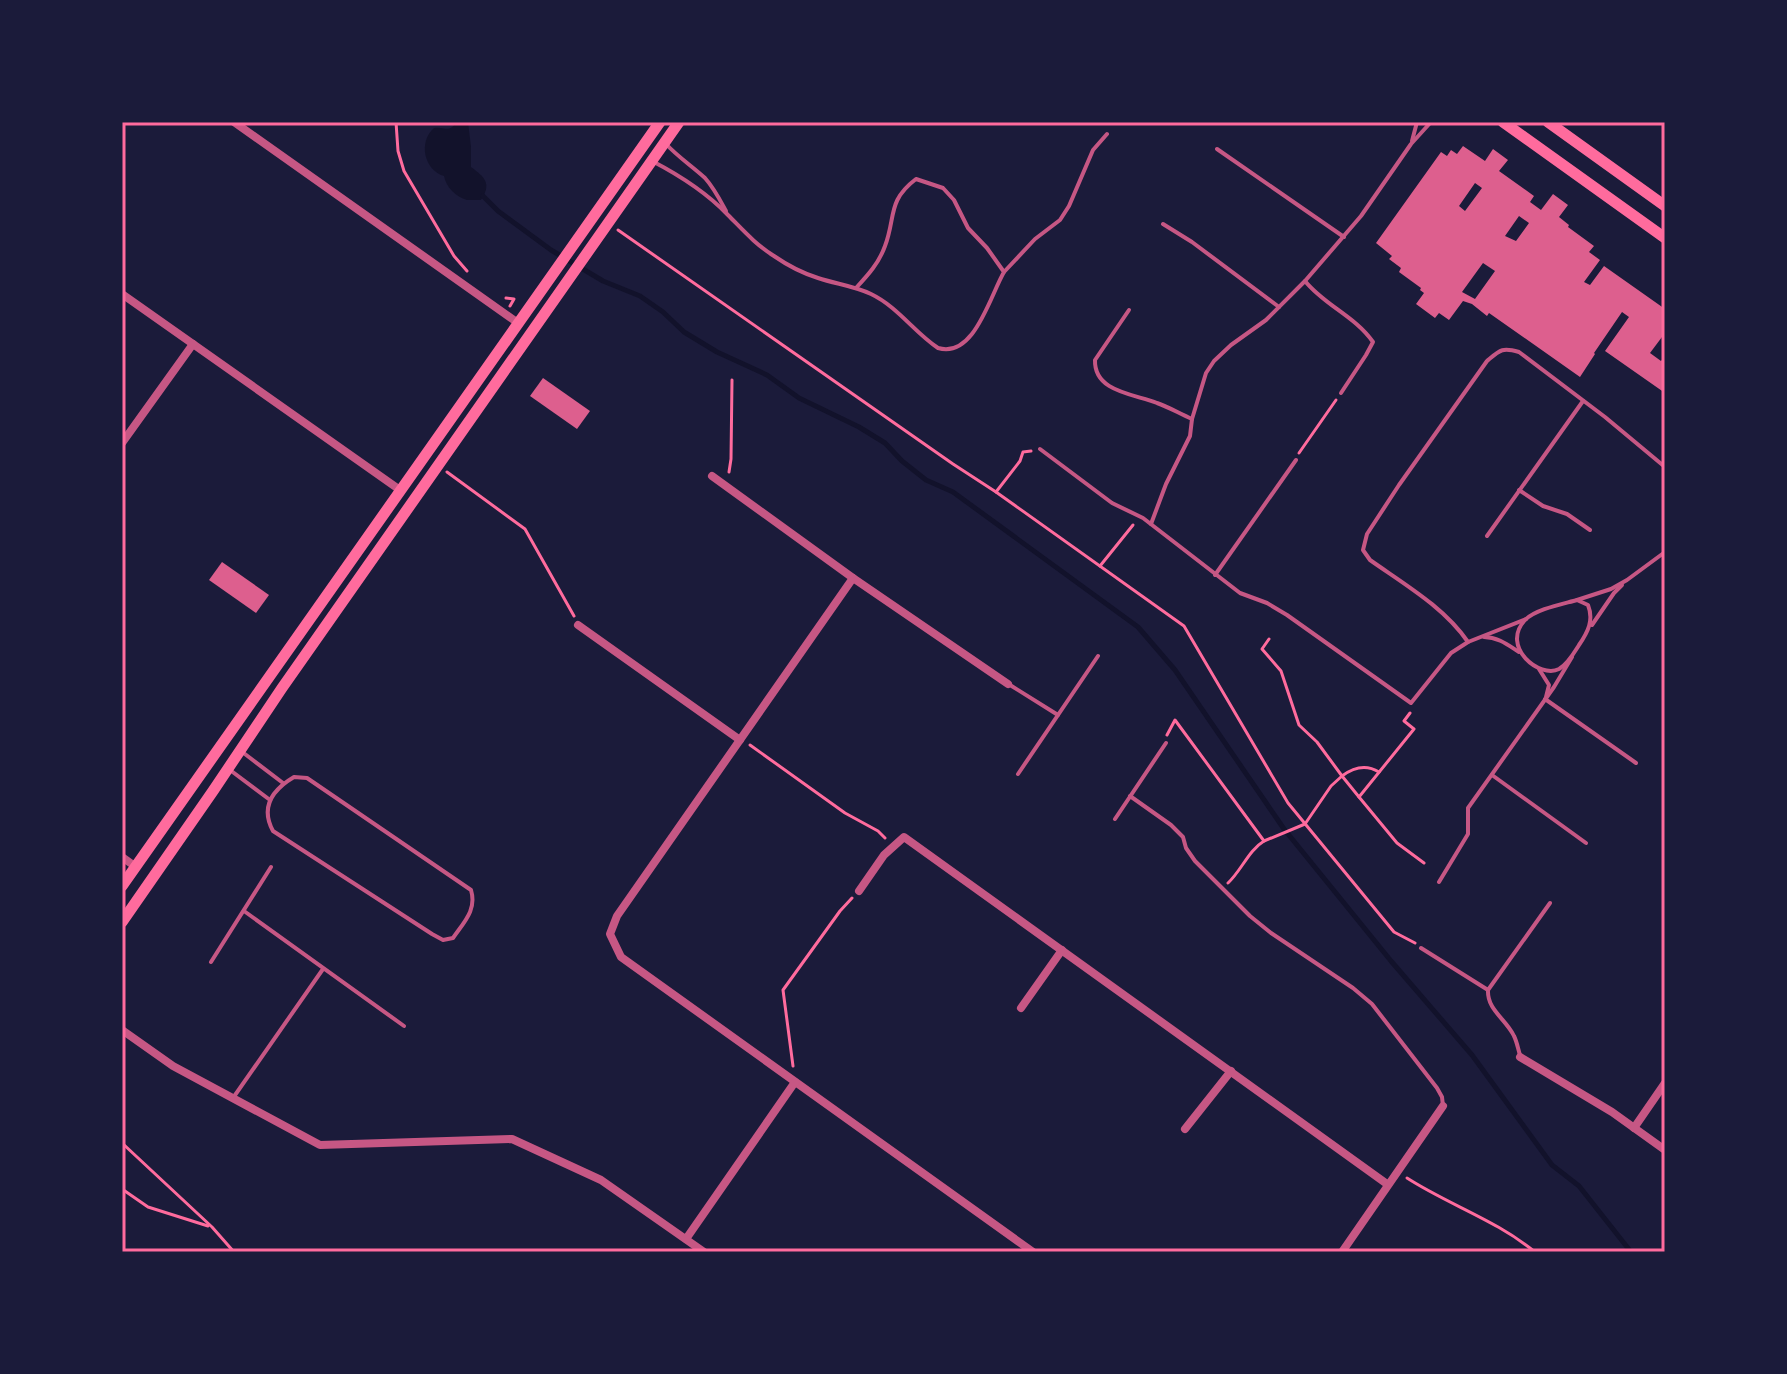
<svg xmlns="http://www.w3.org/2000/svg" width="1787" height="1374" font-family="'Exo 2',sans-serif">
	<rect width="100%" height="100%" fill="#1b1b3a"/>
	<path fill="#12122b" d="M457,122H468L471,147V167C485,177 492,184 481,200C480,200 469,200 467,200C456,197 446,187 444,176C424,170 418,142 434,128C445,126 448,134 457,122Z"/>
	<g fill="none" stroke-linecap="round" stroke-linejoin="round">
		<path stroke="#12122b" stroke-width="5" d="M483,196L498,211L551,250L603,281L640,296L663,312L684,332L717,352L767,375L799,398L859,427L885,443L902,461L926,480L953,492L1138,627L1175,670L1284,829L1391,961L1472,1055L1552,1165L1579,1186L1631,1252"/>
	</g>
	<g fill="#dd5f8e" fill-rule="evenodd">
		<path d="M1463,146L1485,161L1493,149L1508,160L1499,171L1534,196L1530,202L1541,210L1553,194L1568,205L1559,217L1569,225L1568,227L1594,246L1589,252L1600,260L1584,282L1590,285L1604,266L1665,309V339L1662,337L1650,353L1661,361L1665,356V393L1605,351L1629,317L1622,312L1594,353L1595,354L1580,377L1489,313L1487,316L1472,304L1463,301L1449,320L1439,313L1435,318L1416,304L1424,293L1420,290L1421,288L1399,272L1401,268L1389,259L1392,256L1376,243L1441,152L1447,156L1451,150L1457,154ZM1475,183L1482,188L1465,211L1459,206ZM1519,216L1529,223L1516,241L1505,236ZM1483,263L1495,271L1475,299L1462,292Z"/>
		<path d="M543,378L590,411L577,429L530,396Z"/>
		<path d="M222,562L269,595L256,613L209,580Z"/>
	</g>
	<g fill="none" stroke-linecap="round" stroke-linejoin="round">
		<g stroke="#ff6b9d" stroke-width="3">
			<path d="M396,122L398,151L404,171L454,256L467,271"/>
			<path d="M618,230L953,464L996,492"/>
			<path d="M506,298L514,299L510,306"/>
			<path d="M1031,451L1023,452L1020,461L996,492L1184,626L1288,803L1394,932L1415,943"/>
			<path d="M1299,453L1336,400"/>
			<path d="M447,472L525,529L574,616"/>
			<path d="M729,472L731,459L732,380"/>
			<path d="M1100,566L1133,525"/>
			<path d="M1269,639L1262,649L1281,671L1299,725L1317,742L1342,776C1354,767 1366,764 1379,772"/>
			<path d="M1410,713L1404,721L1414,729L1359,797L1397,843L1424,863"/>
			<path d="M1167,735L1175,720L1264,841C1249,850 1241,871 1228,883"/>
			<path d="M750,745L845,813L878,831L885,838"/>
			<path d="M1264,841L1305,824L1331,786L1342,776L1359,797"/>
			<path d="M793,1066L783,990L840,911L852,898"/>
			<path d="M122,1143L212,1227L234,1252"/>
			<path d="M1407,1178C1449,1205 1496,1220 1535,1252"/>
			<path d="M122,1189L148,1207L208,1226"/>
		</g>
		<g stroke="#c65784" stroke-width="4">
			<path d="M1412,141L1417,122"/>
			<path d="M666,144C678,157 692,166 705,178C714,188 720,200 726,211"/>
			<path d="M1217,149L1344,237"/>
			<path d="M652,161C679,175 707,193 728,215C743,230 755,244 774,256C787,265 802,273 818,278C836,284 854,286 871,294C898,307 914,332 938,348C974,359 990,296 1004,272L987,248L968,228L954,200L943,188L916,179C887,201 896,217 885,246C879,263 868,275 856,288"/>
			<path d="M1163,224L1192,242L1279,307"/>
			<path d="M1004,272L1035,239L1060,220L1069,206L1093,150L1107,134"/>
			<path d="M1305,281C1324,305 1355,316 1373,342L1366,355L1341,393"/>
			<path d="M1129,310L1095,360C1094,392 1134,394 1157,403C1169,407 1180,414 1192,419"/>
			<path d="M1040,449L1112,503L1143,518L1240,593L1267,603L1287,615L1411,703L1451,653L1468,642L1526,619"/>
			<path d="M1519,490L1543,506L1567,514L1590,530"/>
			<path d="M1151,524L1166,484L1190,436L1192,419L1206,373L1214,361L1231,345L1266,320L1305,281L1361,216L1411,144L1431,122"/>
			<path d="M1487,536L1583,401"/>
			<path d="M1215,575L1296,460"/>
			<path d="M1577,600L1588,605C1594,620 1588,632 1579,645C1574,653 1568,664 1559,669C1540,679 1500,647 1525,620C1536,609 1563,604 1577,600Z"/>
			<path d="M1577,600L1611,589L1627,580L1665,552"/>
			<path d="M1592,625L1614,593L1622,585"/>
			<path d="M1484,637C1498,637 1508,645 1519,652"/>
			<path d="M1468,642C1444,607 1404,584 1370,560L1363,550L1367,534L1399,485L1487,361C1500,350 1502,347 1519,352L1605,417L1665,467"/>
			<path d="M1539,669L1549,685L1546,697"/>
			<path d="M1010,685L1058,715"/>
			<path d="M1545,699L1636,763"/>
			<path d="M241,751L283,783"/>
			<path d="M230,770L270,800"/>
			<path d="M1018,774L1098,656"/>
			<path d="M1492,775L1586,843"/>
			<path d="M294,777L307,778L471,890C477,910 464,922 453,938L443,940L432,934L273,831C260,807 272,790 294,777Z"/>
			<path d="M1130,796L1171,825L1183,837L1186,848L1195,861L1250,916L1271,933L1353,988L1372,1004L1437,1088L1442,1097L1443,1106"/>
			<path d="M1115,819L1166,743"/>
			<path d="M1439,882L1468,834V808L1554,687L1572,657"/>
			<path d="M244,911L404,1026"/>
			<path d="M1421,948L1488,990C1487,1010 1506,1019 1514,1036C1517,1042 1518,1049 1520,1055"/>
			<path d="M211,962L271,867"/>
			<path d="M1488,990L1550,903"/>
			<path d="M233,1098L323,969"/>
		</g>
		<g stroke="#c65784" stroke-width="8">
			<path d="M234,122L518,323"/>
			<path d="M122,294L400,490"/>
			<path d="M122,443L193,344"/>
			<path d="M712,476L853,578L1008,684"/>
			<path d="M853,578L617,916L610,934L621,957L1033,1252"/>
			<path d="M578,625L740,740"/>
			<path d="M122,857L136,867"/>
			<path d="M859,891L884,855L904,837L1387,1184"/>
			<path d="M1021,1008L1062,950"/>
			<path d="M122,1030L173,1066L320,1145L512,1139L601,1180L704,1252"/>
			<path d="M1520,1057L1612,1112L1665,1150"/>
			<path d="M1634,1128L1665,1083"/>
			<path d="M1185,1129L1231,1071"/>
			<path d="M686,1239L795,1082"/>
			<path d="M1342,1252L1443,1106"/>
		</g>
		<g stroke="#ff6b9d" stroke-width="11">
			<path d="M1503,122L1665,238"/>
			<path d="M1548,122L1665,206"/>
			<path d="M122,886L660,122"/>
			<path d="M122,922L213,791L282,688L679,122"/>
		</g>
	</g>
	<rect width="1787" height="1374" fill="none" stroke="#1b1b3a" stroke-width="248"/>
	<rect x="124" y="124" width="1539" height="1126" fill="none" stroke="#ff6b9d" stroke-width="3"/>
</svg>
